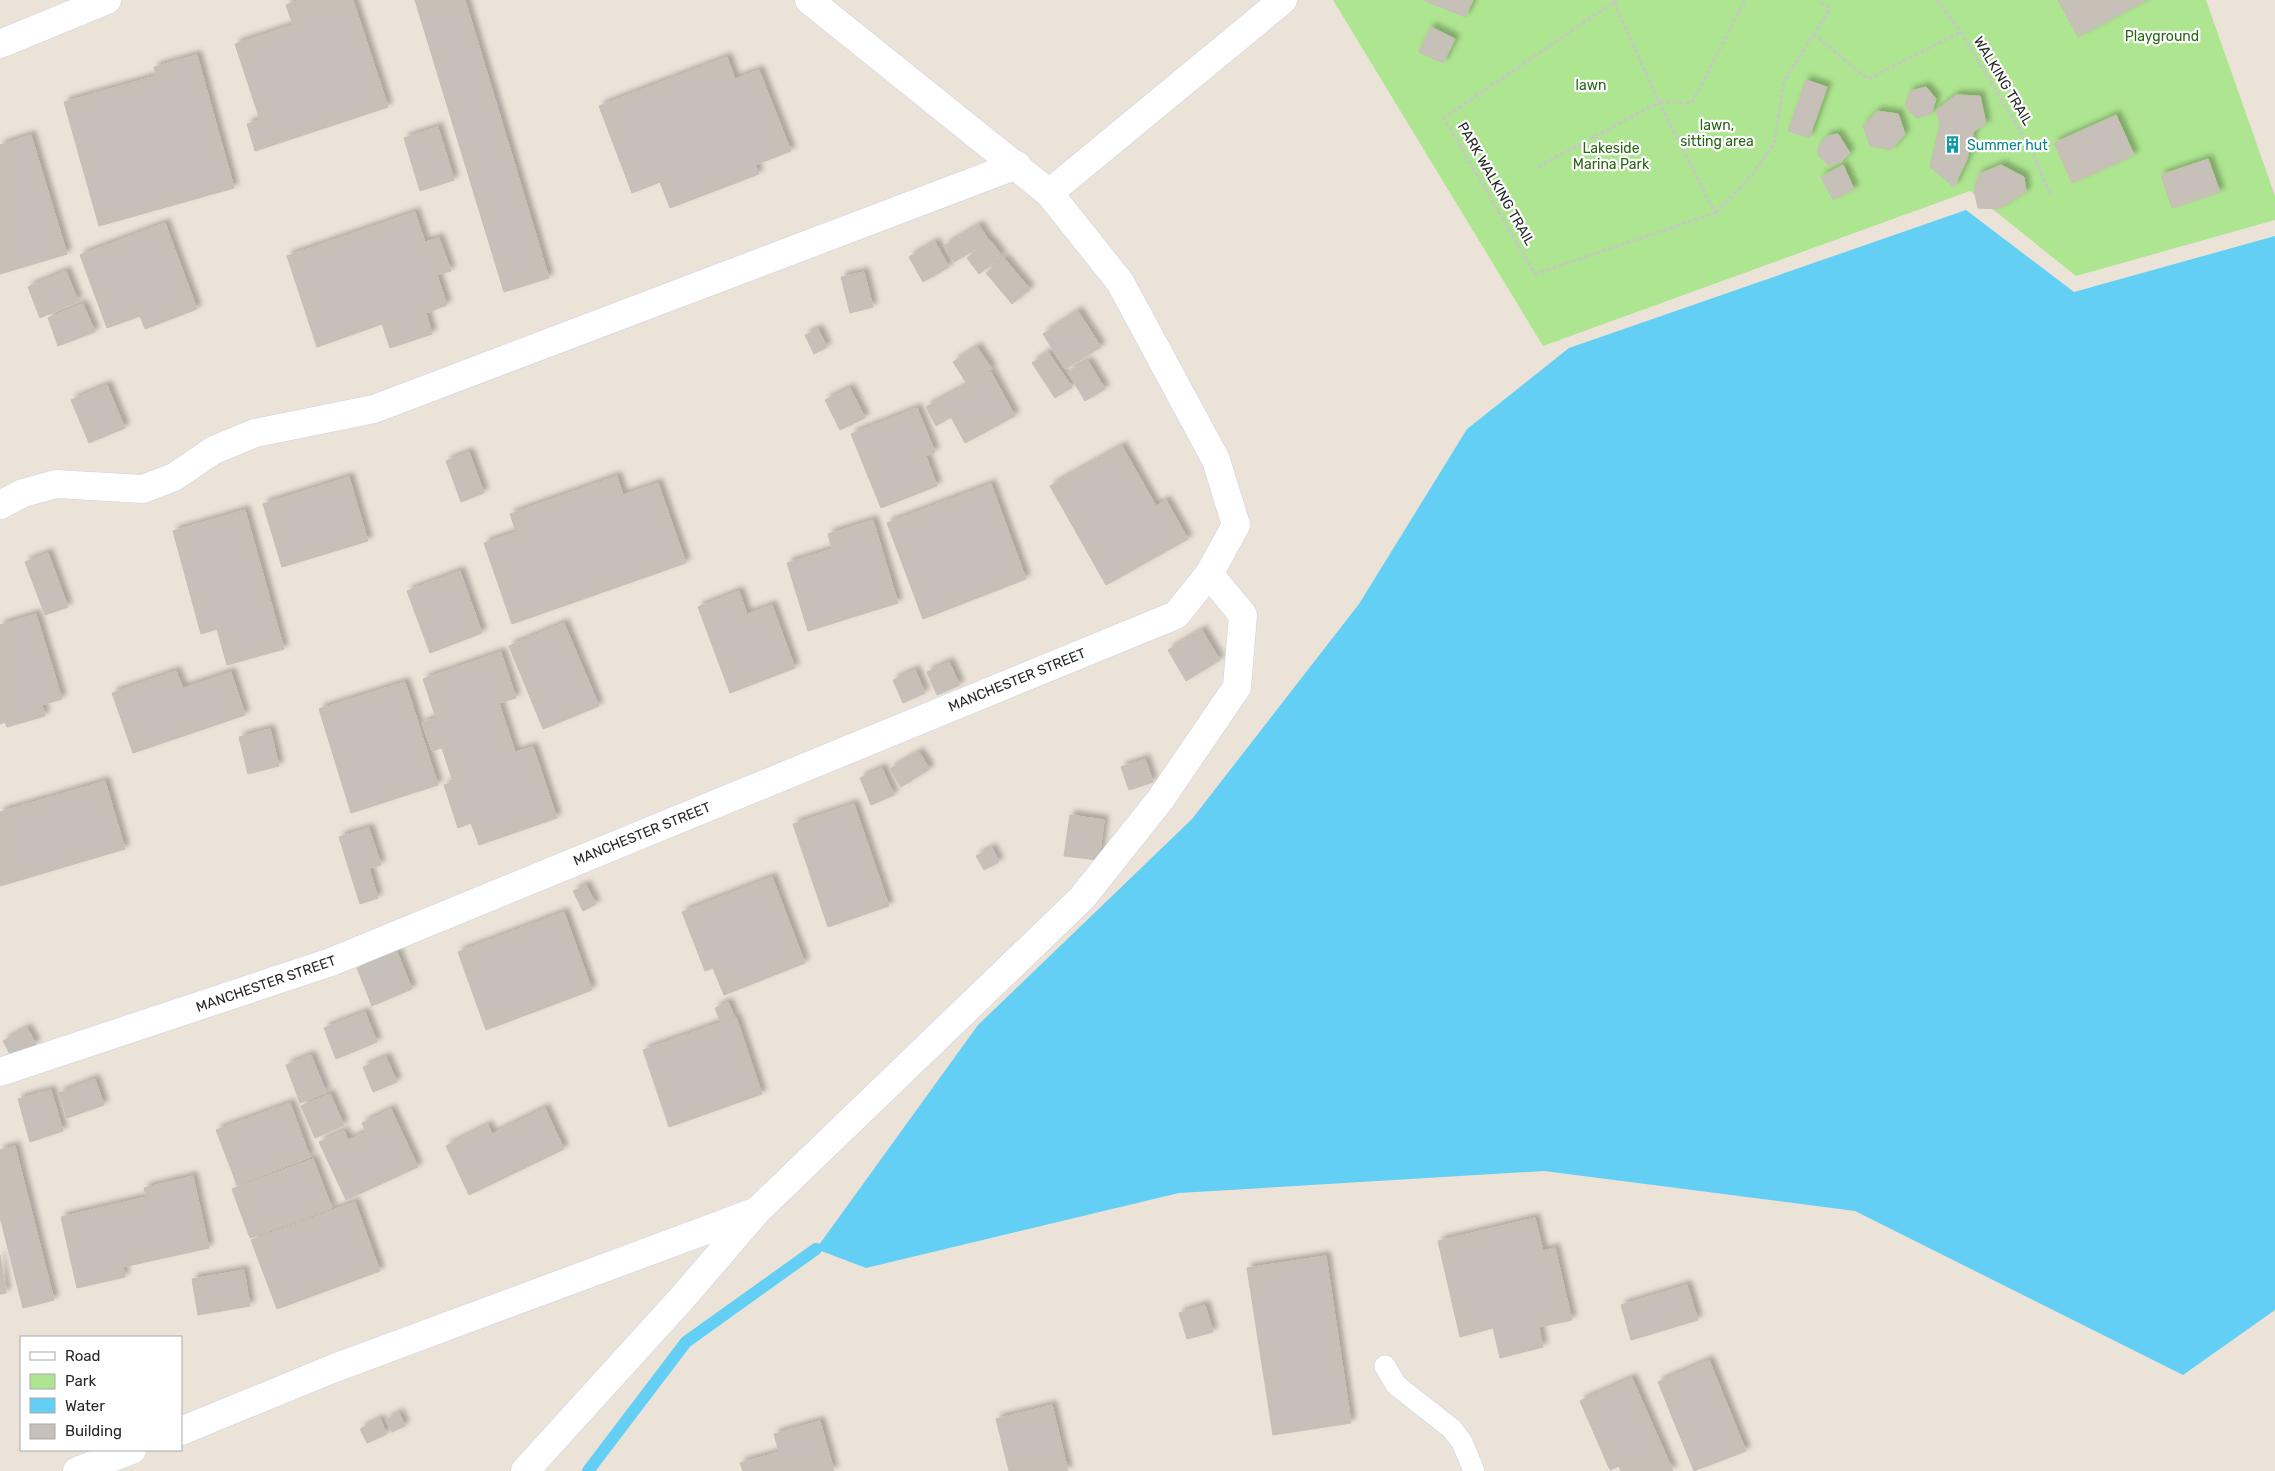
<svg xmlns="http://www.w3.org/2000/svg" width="2275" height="1471" font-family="Rubik,sans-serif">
	<defs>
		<filter id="shadow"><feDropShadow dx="4.5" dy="-4.5" stdDeviation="2.5" flood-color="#0004"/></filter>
	</defs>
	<rect width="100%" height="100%" fill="#ebe3d8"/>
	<path fill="#aee590" d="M1333,0H2206L2275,196V220L2076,276L1970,191L1543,346Z"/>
	<path fill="#64cff4" d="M1966,210L2074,292L2275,236V1310L2183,1375L1855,1211L1544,1171L1179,1193L866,1268L816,1249L978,1025L1192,819L1359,604L1467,429L1569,348Z"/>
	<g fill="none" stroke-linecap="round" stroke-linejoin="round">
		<path stroke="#64cff4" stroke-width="12" d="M588,1471L686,1342L816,1249"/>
	</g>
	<g fill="#c6c0b8" stroke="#c6bfb2" filter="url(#shadow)">
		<path d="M300,0H353L388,107L255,151L247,124L260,120L235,44L293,25L286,5Z"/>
		<path d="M415,0H465L549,278L504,292Z"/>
		<path d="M1423,0H1473L1465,17Z"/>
		<path d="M2058,0H2147L2078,37Z"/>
		<path d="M1431,27L1455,39L1443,63L1419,52Z"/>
		<path d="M197,55L234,188L99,226L64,102L156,76L154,67Z"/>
		<path d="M727,57L735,79L759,70L791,151L755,165L759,174L670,208L660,182L632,193L599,106Z"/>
		<path d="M1806,80L1827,87L1809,138L1788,131Z"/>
		<path d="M1926,87L1936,99L1931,114L1916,118L1905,106L1910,91Z"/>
		<path d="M1956,95L1980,96L1986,124L1974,131L1967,159L1954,187L1930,167L1940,125L1936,111Z"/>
		<path d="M1877,111L1898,114L1905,134L1891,150L1870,146L1863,126Z"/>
		<path d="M2116,115L2134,155L2072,183L2054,143Z"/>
		<path d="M438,127L454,180L420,191L404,138Z"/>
		<path d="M1838,134L1850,153L1841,162L1829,166L1818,155V148L1827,136Z"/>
		<path d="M31,135L67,254L0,274V145Z"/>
		<path d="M2208,159L2220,192L2172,208L2161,175Z"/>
		<path d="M1843,165L1854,189L1833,200L1821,177Z"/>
		<path d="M2001,165L2024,177L2026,192L1998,209L1978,208L1974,190L1979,174Z"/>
		<path d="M415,212L425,242L439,238L451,271L437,275L447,305L426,313L432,334L390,348L382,324L317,347L287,256Z"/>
		<path d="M165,223L197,309L145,329L140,316L107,328L80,255Z"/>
		<path d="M979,225L989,241L954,262L944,246Z"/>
		<path d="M990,240L1002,256L979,274L967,258Z"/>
		<path d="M935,242L949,267L923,282L909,257Z"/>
		<path d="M1004,258L1030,289L1012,304L986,273Z"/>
		<path d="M66,271L78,301L40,318L28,287Z"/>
		<path d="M864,272L873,307L850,313L841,277Z"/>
		<path d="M83,304L95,332L58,346L48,318Z"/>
		<path d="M1078,311L1101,347L1065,369L1043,334Z"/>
		<path d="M818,329L827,347L814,354L805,335Z"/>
		<path d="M977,347L992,369L967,384L953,362Z"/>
		<path d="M1048,352L1072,387L1055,398L1032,363Z"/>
		<path d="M1088,361L1105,389L1085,401L1068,372Z"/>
		<path d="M991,372L1015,416L965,443L951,417L936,426L926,407Z"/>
		<path d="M107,385L125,428L89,443L71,400Z"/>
		<path d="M850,388L865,418L840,430L825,400Z"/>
		<path d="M917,408L935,452L926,456L937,486L881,508L851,434Z"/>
		<path d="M1122,446L1156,506L1166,500L1188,539L1106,585L1050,486Z"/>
		<path d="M469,452L484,493L461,502L446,461Z"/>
		<path d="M617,476L623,495L658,483L686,563L512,624L484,543L516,532L510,514Z"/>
		<path d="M349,477L368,541L282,567L263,504Z"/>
		<path d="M991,484L1026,579L923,619L887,523Z"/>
		<path d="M245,510L284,649L227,665L217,629L201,634L173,531Z"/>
		<path d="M873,520L898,603L808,631L787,563L832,549L828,534Z"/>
		<path d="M48,553L68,607L45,615L25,562Z"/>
		<path d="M460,571L482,633L430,653L407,591Z"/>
		<path d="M739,591L747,614L772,605L795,668L730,693L698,607Z"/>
		<path d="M36,614L62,699L42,705L45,716L7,727L5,722L0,724V625Z"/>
		<path d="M564,623L599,706L543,729L509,646Z"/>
		<path d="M1202,630L1220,660L1186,681L1168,650Z"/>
		<path d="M501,652L516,698L499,703L515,752L533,747L557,818L479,845L471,823L458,828L444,785L453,782L442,748L432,751L422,723L436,718L423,679Z"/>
		<path d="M949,662L960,685L937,695L927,672Z"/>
		<path d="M915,670L925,693L903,703L893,680Z"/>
		<path d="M176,671L183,688L231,672L245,715L133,753L112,693Z"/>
		<path d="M405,682L438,785L351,813L319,709Z"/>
		<path d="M270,729L279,766L248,774L239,737Z"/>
		<path d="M919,752L930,769L901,787L890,769Z"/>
		<path d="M1145,759L1153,782L1129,790L1121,767Z"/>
		<path d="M882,768L894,795L871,805L860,778Z"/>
		<path d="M105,781L125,849L0,886V812Z"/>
		<path d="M854,804L889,906L828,927L793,824Z"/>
		<path d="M1070,815L1104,820L1099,860L1064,856Z"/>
		<path d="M369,828L381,865L369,868L378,898L360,904L339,837Z"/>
		<path d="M992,848L999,862L984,870L976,856Z"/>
		<path d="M772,877L805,963L724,995L713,968L705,971L682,912Z"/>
		<path d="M586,885L596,904L583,911L573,891Z"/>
		<path d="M564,912L592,990L486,1030L458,952Z"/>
		<path d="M397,952L412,989L372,1006L357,968Z"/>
		<path d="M728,1002L734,1016L720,1021L715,1008Z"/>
		<path d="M365,1012L377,1042L336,1059L324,1028Z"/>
		<path d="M736,1017L762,1094L669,1127L643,1050Z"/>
		<path d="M27,1028L36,1044L12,1058L3,1041Z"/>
		<path d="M311,1055L326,1092L300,1103L286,1065Z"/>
		<path d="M386,1057L397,1082L373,1092L363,1067Z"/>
		<path d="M95,1079L104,1105L67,1118L59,1093Z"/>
		<path d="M51,1090L63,1131L30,1142L18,1099Z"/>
		<path d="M330,1094L344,1125L315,1138L301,1106Z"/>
		<path d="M290,1103L310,1157L237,1185L216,1130Z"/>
		<path d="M545,1108L564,1149L469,1195L446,1146L488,1125L492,1134Z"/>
		<path d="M391,1109L418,1167L346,1200L319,1142L344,1131L348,1140L366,1132L362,1123Z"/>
		<path d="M15,1146L54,1300L23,1308L0,1217V1150Z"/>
		<path d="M313,1159L332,1208L250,1238L232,1189Z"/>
		<path d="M193,1176L209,1248L123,1267L125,1277L77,1288L61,1217L146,1197L144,1188Z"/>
		<path d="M355,1202L380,1271L277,1309L251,1240Z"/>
		<path d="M1535,1218L1543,1251L1555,1248L1572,1320L1539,1327L1543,1347L1500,1358L1493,1328L1460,1337L1438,1241Z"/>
		<path d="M0,1255L6,1293L0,1294Z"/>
		<path d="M1326,1256L1351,1423L1273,1435L1247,1268Z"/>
		<path d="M244,1270L250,1306L198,1315L192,1279Z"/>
		<path d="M1687,1285L1698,1320L1631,1340L1621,1305Z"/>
		<path d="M1205,1305L1213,1332L1187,1339L1179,1313Z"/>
		<path d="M1709,1360L1746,1451L1694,1471L1658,1382Z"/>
		<path d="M1632,1378L1673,1471H1621L1619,1466L1610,1470L1580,1401Z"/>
		<path d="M1052,1405L1068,1471H1009L996,1419Z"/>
		<path d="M399,1413L405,1426L392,1432L386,1420Z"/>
		<path d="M380,1419L387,1434L367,1443L360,1429Z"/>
		<path d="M820,1421L834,1471H743L740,1463L779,1452L774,1434Z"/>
	</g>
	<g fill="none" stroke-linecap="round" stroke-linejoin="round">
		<defs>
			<path id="lane" d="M1385,1366L1396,1385L1452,1429L1462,1442L1474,1471"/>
			<g id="street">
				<path d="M0,44L107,0"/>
				<path d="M1049,193L1283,0"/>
				<path d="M0,505L23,493L56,484L143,489L174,477L214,450L255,433L374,409L1017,165"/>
				<path d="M0,1072L331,962L1176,615L1209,574L1236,525L1216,460L1120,282L1049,193L809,0"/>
				<path d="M181,1431L332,1369L755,1212"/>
				<path d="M77,1471L132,1450"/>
				<path d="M525,1471L683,1297L757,1211L1082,898L1160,800L1237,687L1243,615L1209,574"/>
			</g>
		</defs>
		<use href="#lane" stroke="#cdd1e2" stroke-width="22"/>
		<use href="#street" stroke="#cdd1e2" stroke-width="29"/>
		<g stroke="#c7c7c7" stroke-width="3" stroke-dasharray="4 2.5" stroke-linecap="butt">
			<path d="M1937,0L1961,32L2031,149L2051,196"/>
			<path d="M1614,2L1659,102L1692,103L1745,0"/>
			<path d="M1813,34L1868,79L1961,32"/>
			<path d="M1538,167L1659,102L1715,213L1535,274L1444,118L1617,0"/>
			<path d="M1716,213L1751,176L1774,144L1784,81L1830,9L1819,0"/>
		</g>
		<use href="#lane" stroke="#fff" stroke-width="21"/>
		<use href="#street" stroke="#fff" stroke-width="28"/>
	</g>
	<defs>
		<symbol id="building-bare" viewBox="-9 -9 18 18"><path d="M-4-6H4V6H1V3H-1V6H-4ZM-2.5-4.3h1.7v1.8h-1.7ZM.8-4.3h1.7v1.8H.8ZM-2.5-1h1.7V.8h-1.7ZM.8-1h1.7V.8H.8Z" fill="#0f9aa8" stroke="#fff" stroke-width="2.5" paint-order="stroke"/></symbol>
	</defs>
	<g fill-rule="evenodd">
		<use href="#building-bare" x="1940" y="132" width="25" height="25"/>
	</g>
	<g text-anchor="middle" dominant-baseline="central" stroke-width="4.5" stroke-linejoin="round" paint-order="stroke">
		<g font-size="14" fill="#276615" stroke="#fff">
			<text x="2162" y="36">Playground</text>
			<text x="1591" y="85">lawn</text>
			<text x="1717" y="125">lawn,<tspan x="1717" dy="16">sitting area</tspan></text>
			<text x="1611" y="148">Lakeside<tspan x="1611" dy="16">Marina Park</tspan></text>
		</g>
		<g font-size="14" fill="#272727" stroke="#fff">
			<text transform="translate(2003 81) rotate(59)">WALKING TRAIL</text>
			<text transform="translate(1496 184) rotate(60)">PARK WALKING TRAIL</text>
			<text transform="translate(1017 680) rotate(-22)">MANCHESTER STREET</text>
			<text transform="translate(642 834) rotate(-22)">MANCHESTER STREET</text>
			<text transform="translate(266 984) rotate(-19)">MANCHESTER STREET</text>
		</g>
		<g font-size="14" fill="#0d838f" stroke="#fff" text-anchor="start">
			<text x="1967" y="145">Summer hut</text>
		</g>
	</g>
	<rect x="20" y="1336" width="162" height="115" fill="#ffffff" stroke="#a9a9a9"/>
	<rect x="30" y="1352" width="25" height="8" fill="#ffffff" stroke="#a9a9a9"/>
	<text x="65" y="1361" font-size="15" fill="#272727">Road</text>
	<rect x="30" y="1374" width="25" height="15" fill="#aee590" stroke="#a9a9a9"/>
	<text x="65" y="1386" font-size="15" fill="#272727">Park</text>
	<rect x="30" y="1398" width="25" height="15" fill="#64cff4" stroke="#a9a9a9"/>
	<text x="65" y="1411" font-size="15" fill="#272727">Water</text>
	<rect x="30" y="1424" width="25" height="15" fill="#c6c0b8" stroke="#a9a9a9"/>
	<text x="65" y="1436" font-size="15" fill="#272727">Building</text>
</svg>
